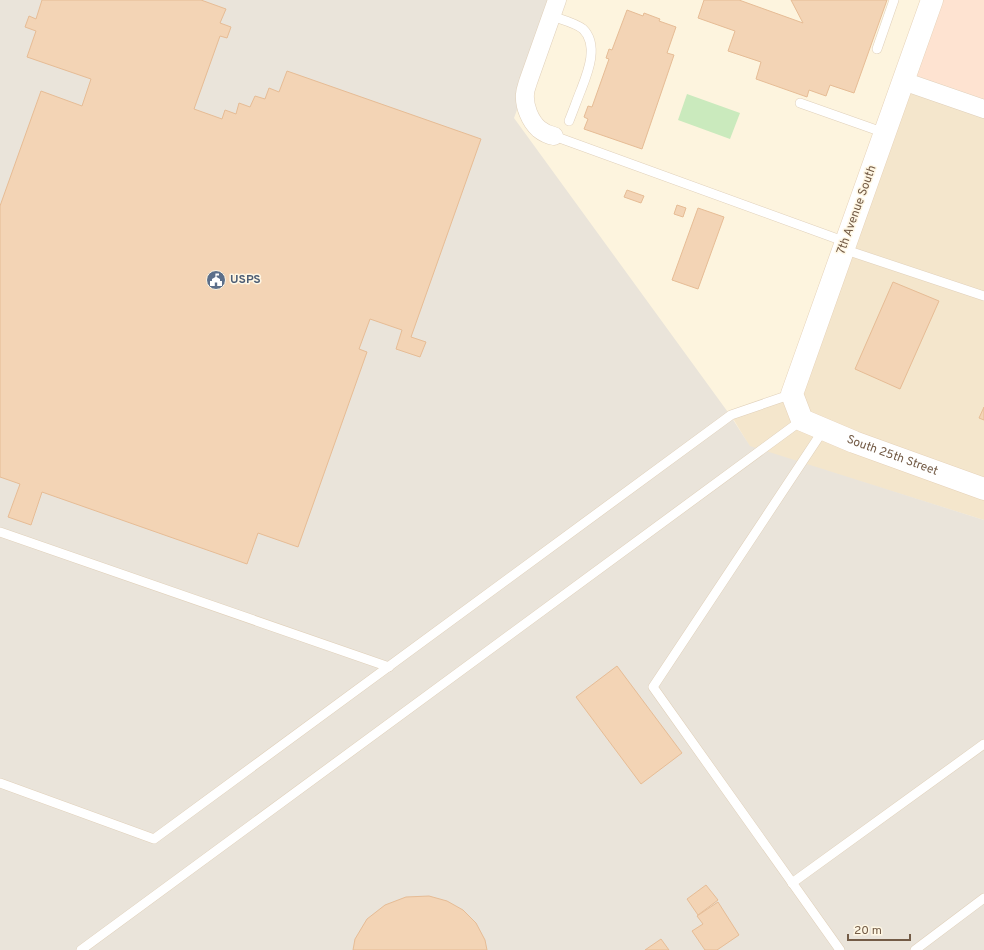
<svg xmlns="http://www.w3.org/2000/svg" width="984" height="950" font-family="Overpass,sans-serif">
	<rect width="100%" height="100%" fill="#fdf4de"/>
	<path fill="#f4e6cc" d="M903,81L984,110V520L750,447L731,415L793,394Z"/>
	<path fill="#fee3d1" d="M932,0H984V109L903,80Z"/>
	<path fill="#eae4da" d="M0,0H557L514,118L730,415L750,446L984,520V950H0Z"/>
	<path fill="#caeabd" d="M687,94L740,113L730,139L678,120Z"/>
	<g fill="#f3d4b5" stroke="#e6bc95">
		<path d="M42,0H201L226,9L220,23L231,27L227,38L220,36L194,109L222,119L225,110L236,114L239,103L250,107L255,96L265,99L269,88L279,92L287,71L481,139L411,337L426,342L420,357L396,349L402,330L370,319L359,349L367,352L298,547L258,533L247,564L42,492L31,525L8,517L20,484L0,477V206L41,91L82,106L91,79L27,57L36,31L25,27L29,16L36,19Z"/>
		<path d="M704,0H739L803,23L791,0H887L854,93L830,85L826,96L809,90L807,97L756,79L761,62L728,51L735,31L698,18Z"/>
		<path d="M627,10L643,16L644,13L660,19L659,21L676,27L667,53L674,55L642,149L584,129L588,119L584,117L588,106L592,107L609,59L606,58L609,49L612,50Z"/>
		<path d="M627,190L644,196L641,203L624,197Z"/>
		<path d="M677,205L686,208L683,217L674,214Z"/>
		<path d="M698,208L724,217L698,289L672,280Z"/>
		<path d="M893,282L939,301L900,389L855,369Z"/>
		<path d="M984,407V420L979,418Z"/>
		<path d="M617,666L682,753L641,784L576,697Z"/>
		<path d="M706,885L718,900L698,915L687,899Z"/>
		<path d="M429,896L447,901L463,910L476,923L485,940L487,950H353L355,939L367,919L385,905L406,897Z"/>
		<path d="M718,902L739,935L717,950H705L692,931L703,924L697,916Z"/>
		<path d="M661,939L669,950H645Z"/>
	</g>
	<g fill="none" stroke-linecap="round" stroke-linejoin="round">
		<defs>
			<g id="lane">
				<path d="M552,16C560,19 576,23 583,29C599,45 588,72 581,90C577,100 573,111 569,121"/>
				<path d="M877,49L894,0"/>
				<path d="M800,103L885,133"/>
				<path d="M554,136L846,242"/>
				<path d="M843,249L984,296"/>
				<path d="M824,429L653,687L840,950"/>
				<path d="M0,532L389,667"/>
				<path d="M0,783L154,839L731,415L792,394"/>
				<path d="M792,883L984,744"/>
				<path d="M81,950L802,420"/>
				<path d="M915,950L984,898"/>
			</g>
			<g id="street">
				<path d="M903,81L984,109"/>
				<path d="M554,136C548,135 544,133 539,129C530,121 524,106 525,94C525,90 527,86 528,82L557,0"/>
			</g>
			<g id="secondary">
				<path id="s1" d="M932,0L792,394L802,420L854,442L984,489"/>
			</g>
		</defs>
		<use href="#lane" stroke="#e0d0ba" stroke-width="10"/>
		<use href="#street" stroke="#e0d0ba" stroke-width="19"/>
		<use href="#secondary" stroke="#e6d2b8" stroke-width="23"/>
		<use href="#lane" stroke="#fff" stroke-width="9"/>
		<use href="#street" stroke="#fff" stroke-width="18"/>
		<use href="#secondary" stroke="#fff" stroke-width="22"/>
	</g>
	<defs>
		<symbol id="civic-disc" viewBox="-11 -11 22 22"><circle r="9.5" fill="#5c6f8a" stroke="#fff7e4"/><path d="M-.6-6.5H3V-4.5H.6V-3L4-1V1h2V6H-6V1h2V-1L-.6-3ZM-1.2 2.5V6h2.4V2.5Z" fill="#fff"/></symbol>
	</defs>
	<g fill-rule="evenodd">
		<use href="#civic-disc" x="205" y="269" width="22" height="22"/>
	</g>
	<g text-anchor="middle" dominant-baseline="central" stroke-width="3" stroke-linejoin="round" paint-order="stroke">
		<g font-size="12" fill="#735b46" stroke="#fff7e4">
			<text transform="translate(857 210) rotate(-70)">7th Avenue South</text>
			<text stroke="none"><textPath href="#s1" startOffset="543">South 25th Street</textPath></text>
		</g>
		<g font-size="12" font-weight="bold" fill="#4e5e75" stroke="#fff7e4" text-anchor="start">
			<text x="230" y="280">USPS</text>
		</g>
	</g>
	<path d="M848 934v6h62v-6" fill="none" stroke="#735b46" stroke-width="2"/>
	<text x="854" y="934" font-size="12" fill="#735b46" stroke="#fff7e4" stroke-width="3" paint-order="stroke">20 m</text>
</svg>
